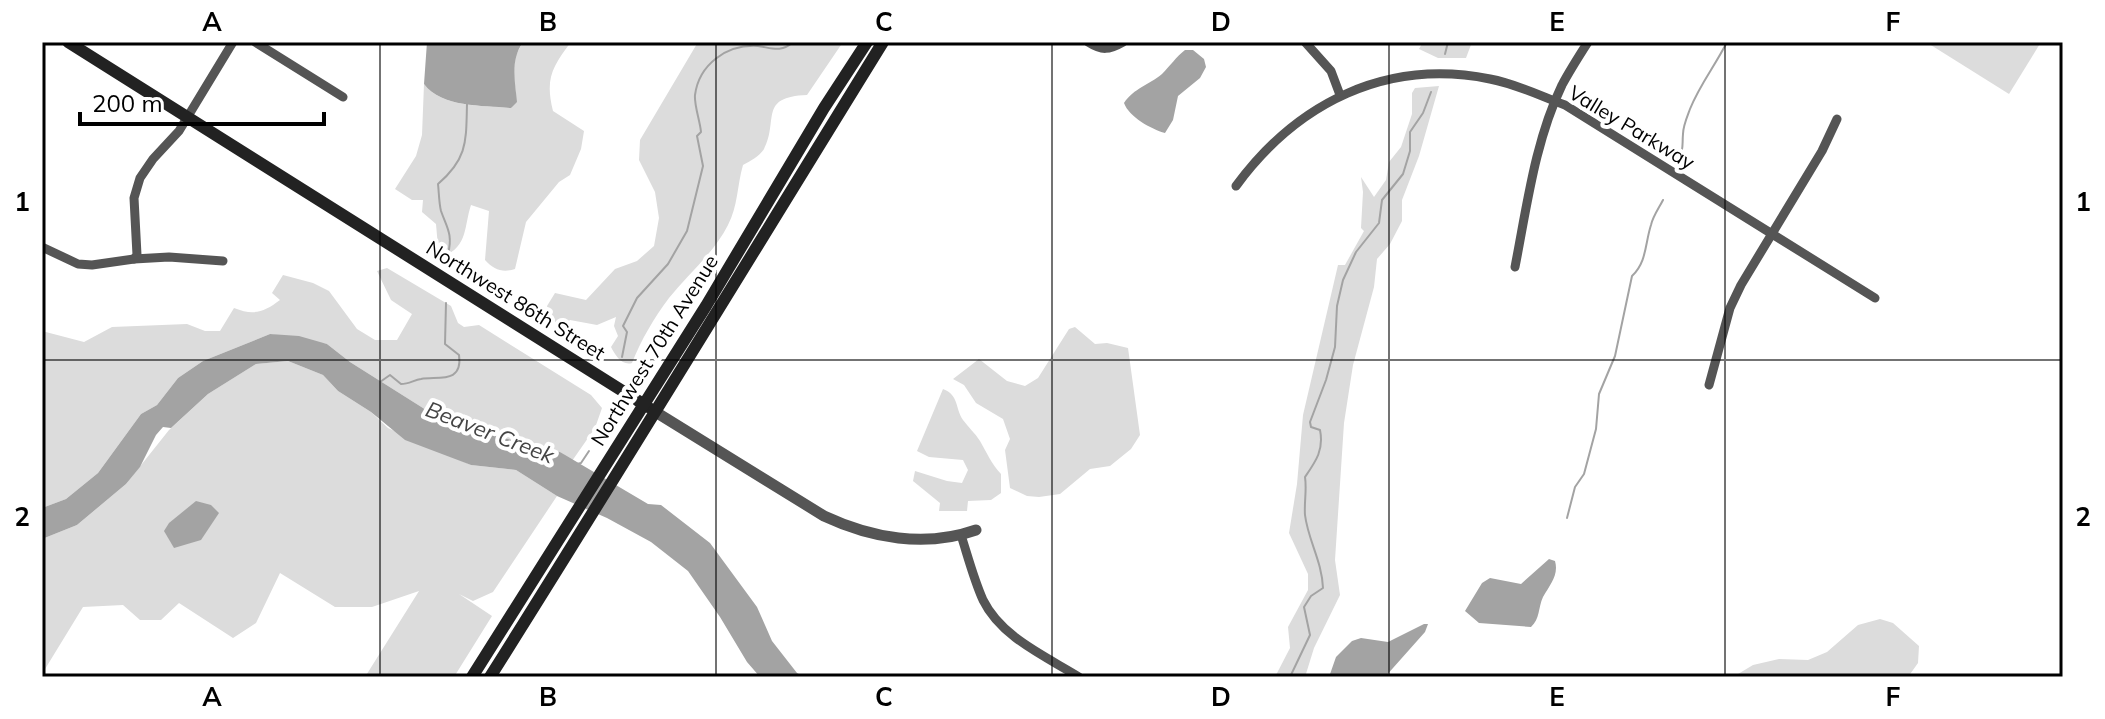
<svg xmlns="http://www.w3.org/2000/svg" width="2105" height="719" font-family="Mulish,sans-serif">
	<rect width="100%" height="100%" fill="#fff"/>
	<g fill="#dcdcdc">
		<path d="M523,42H571C552,67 545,79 553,111L584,131L581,149L570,175L559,182L526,222L515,269C503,273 494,270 485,260L489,211L471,205C464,226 468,246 444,256L438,247L436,224L422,212L423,200H412L395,189L416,156L422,135L424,84C442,108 482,105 511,108L516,94L513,72L516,55Z"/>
		<path d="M698,42H843L807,95C758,97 779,120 764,149C759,157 750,161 743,165C737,186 738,206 728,225C714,253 688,274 669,298C654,318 641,340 632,363C622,366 615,355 611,347L618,336L614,326L616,317L597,325L570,320L562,326L550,319L547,306L555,293L586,300L615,269L637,261L654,246L659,218L655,192L639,160L640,140Z"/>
		<path d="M1423,42H1472L1466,58H1438L1419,49Z"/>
		<path d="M1926,42H2041L2009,94Z"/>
		<path d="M1439,86L1419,156L1402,200V221L1390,244L1377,259L1374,287L1353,365L1344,423L1335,560L1340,595L1314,648L1305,677H1275L1290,648L1288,627L1308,590V574L1289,533L1297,484L1303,415L1338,265H1345L1364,231L1361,228L1363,192L1361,177L1374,197L1386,180L1389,162L1401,147L1412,114V93L1415,88Z"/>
		<path d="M387,268L451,306L458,323L464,327L479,325L591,395L602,408L595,428L572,461L560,452L468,429L442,420L350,362L327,344L270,334L203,361L178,378L157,405L141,414L98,473L66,499L42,508V331L84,342L112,327L187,324L205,331H220L234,308C254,316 264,312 280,300L272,293L283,275L313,283L329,291L357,329L375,340H397L412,314L391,300L377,271Z"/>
		<path d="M1075,327L1095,344L1107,343L1128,348L1140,435L1131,449L1110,466L1090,469L1060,494L1039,497L1027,496L1010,488L1005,450L1010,439L1003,419L976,403L964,385L953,379L979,359L1007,381L1025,386L1038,378L1069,329Z"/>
		<path d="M288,361L323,375L338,391L371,412L388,428L471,465L516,470L557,496L493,592L473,601L459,594L492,616L454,677H365L419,591L372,607H335L280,573L256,623L233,638L179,603L161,620H140L123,605L83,607L42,674V539L77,525L126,484L169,430L208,394L256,364Z"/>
		<path d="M943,389C959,395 955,408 963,420C968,427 975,433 980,441C987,453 991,463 1001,474V493L991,500L968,501L967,511H939L940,503L913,481L915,471L947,481L962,483L968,470L963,460L929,457L917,451Z"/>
		<path d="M1880,619L1893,623L1919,646L1918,663L1908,677H1733L1753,665L1779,659L1808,660L1827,652L1858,625Z"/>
	</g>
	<g fill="#a3a3a3">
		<path d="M427,42H523C510,61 515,80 517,102L511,108C483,105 442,108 424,84Z"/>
		<path d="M1185,50H1193L1204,59L1206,67L1200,78L1178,96L1173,120L1165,133C1151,129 1129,117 1124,103C1134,88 1149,85 1162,74C1170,66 1176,57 1185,50Z"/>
		<path d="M270,334L299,336L327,344L350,362L442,420L468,429L560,452L648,504L661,505L710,543L757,607L772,641L797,673L804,677H760L747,662L720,617L688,571L651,542L607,518L557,496L516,470L471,465L405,440L371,412L338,391L323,375L288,361L256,364L208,394L171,428L163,427L156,435L140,467L126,484L77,525L42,539V508L66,499L98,473L141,414L157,405L178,378L203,361Z"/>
		<path d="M196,501L211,505L219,513L201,540L174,548L164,531L169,523Z"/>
		<path d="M1549,559L1555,561C1559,575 1550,585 1543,597C1538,608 1540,619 1531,627L1479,623L1465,611L1482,583L1490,578L1521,584Z"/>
		<path d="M1424,624H1428L1425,632L1385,677H1329L1336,657L1352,641L1361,638L1388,642Z"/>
	</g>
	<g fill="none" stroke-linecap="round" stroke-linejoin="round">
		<g stroke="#a3a3a3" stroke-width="2">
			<path d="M1445,54L1448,42"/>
			<path d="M1679,159C1684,150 1682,144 1683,134C1683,126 1687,117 1690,109C1700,84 1715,66 1727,42"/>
			<path d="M448,254C453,234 447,228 441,211C439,203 439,193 438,184C468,158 466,141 467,104"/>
			<path d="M622,357L627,332L623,326L637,298L668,264L687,231L703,166L697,136L701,132C700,121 694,105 695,95C699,65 726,44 758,46C772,48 781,53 793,42"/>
			<path d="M380,382L390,375L401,384C409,384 414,380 421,379C438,376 463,384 459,355L445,344L446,303"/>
			<path d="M577,464L581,463L589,451"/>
			<path d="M1567,518L1575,487L1584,474L1596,429L1599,394L1615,356L1632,276C1647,262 1645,243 1651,225C1653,216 1659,208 1663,200"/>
			<path d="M1290,677L1310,635L1304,607L1311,596L1323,588C1322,561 1308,540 1305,515C1304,502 1307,490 1305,477C1316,461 1324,450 1320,430L1311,427L1310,422L1326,380L1335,347L1337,306L1343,280L1356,252L1379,223L1382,200L1403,174L1410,151V132L1423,113L1431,92"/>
		</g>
		<g stroke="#555" stroke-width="9">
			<path d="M255,42L343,97"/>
			<path d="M1088,42C1102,51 1109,50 1123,42"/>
			<path d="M1305,42L1331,71L1340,95"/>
			<path d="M1236,186C1297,103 1386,58 1490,79C1517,84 1540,96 1565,105L1875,298"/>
			<path d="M42,247L78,264L92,265L134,259L169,257L223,261"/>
			<path d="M134,259L137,255L134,198L140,178L153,159L179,131L233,42"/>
			<path d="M1515,267C1527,206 1535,141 1562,85C1570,70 1579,56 1588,42"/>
			<path d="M1709,385L1730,308L1741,285L1822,151L1837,119"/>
			<path d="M961,535C968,557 974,580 983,600C1001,637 1045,656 1079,677"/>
		</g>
		<path stroke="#555" stroke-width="11" d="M654,411L824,516C871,538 925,548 976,530"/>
		<g stroke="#222" stroke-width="12">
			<path d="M68,42L648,407"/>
			<path d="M472,677L706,306L824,108L867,42"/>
			<path d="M490,677C623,466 752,254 883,42"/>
		</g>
	</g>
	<path fill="none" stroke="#000" stroke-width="2" stroke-opacity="0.55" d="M380,42V677M716,42V677M1052,42V677M1389,42V677M1725,42V677M42,360H2063"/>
	<g text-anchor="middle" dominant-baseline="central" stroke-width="8" stroke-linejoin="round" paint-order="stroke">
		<g font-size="20" fill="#000" stroke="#fff">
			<text transform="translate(1632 127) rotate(31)">Valley Parkway</text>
			<text transform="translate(516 300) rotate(32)">Northwest 86th Street</text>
			<text transform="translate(654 350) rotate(-58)">Northwest 70th Avenue</text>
		</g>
		<g font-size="22" font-style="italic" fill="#444" stroke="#fff">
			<text transform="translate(490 432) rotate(21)">Beaver Creek</text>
		</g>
	</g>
	<rect width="2105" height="719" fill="none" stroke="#ffffff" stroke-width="88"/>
	<path d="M80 112v12h244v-12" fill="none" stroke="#000000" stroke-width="4"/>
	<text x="92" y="112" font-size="24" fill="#000000" stroke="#ffffff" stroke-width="6" paint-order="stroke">200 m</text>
	<rect x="44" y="44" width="2017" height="631" fill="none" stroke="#000" stroke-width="3"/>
	<g font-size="26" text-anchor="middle" font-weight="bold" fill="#000">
		<text x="212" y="31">A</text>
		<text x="548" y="31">B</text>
		<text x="884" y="31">C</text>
		<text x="1221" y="31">D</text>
		<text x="1557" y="31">E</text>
		<text x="1893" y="31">F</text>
		<text x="22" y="211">1</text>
		<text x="2083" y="211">1</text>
		<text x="22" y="526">2</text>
		<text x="2083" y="526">2</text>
		<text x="212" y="706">A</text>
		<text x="548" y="706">B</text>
		<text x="884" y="706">C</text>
		<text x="1221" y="706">D</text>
		<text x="1557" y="706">E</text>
		<text x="1893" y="706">F</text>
	</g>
</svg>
